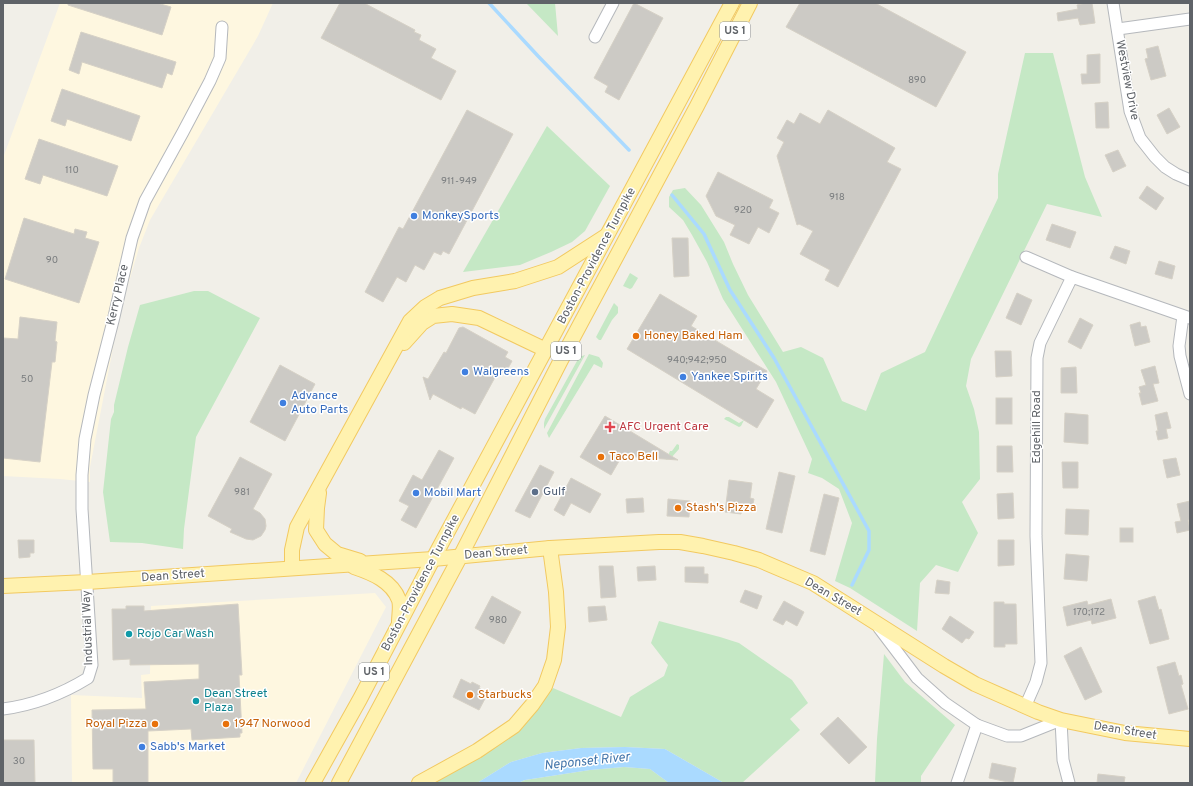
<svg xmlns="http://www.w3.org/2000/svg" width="1193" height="786" font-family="Overpass,sans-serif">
	<rect width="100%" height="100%" fill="#f1efe8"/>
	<g fill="#fef7e0">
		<path d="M60,3H273L258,36L150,220L139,248L120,312L90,467V482L60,479L3,476V158Z"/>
		<path d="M375,593L386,607L296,783H72L71,695L142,698L141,675L150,674L151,606Z"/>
	</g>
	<g fill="#c5e8c5">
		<path d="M526,3H555L558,36Z"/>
		<path d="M1025,53H1053L1085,177L1102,217L1047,204L971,359L966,386L974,409L979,432L980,479L962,502L978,533L958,572L936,565L920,583L917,631L850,588L835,581L852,523L839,489L822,478L808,473L812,459L776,382L723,299L707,262L692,235L683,220L669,207V197L673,190L685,188L701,205L724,242L733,264L748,295L783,352L801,347L823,358L842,401L866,411L881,373L925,352L998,198V174Z"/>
		<path d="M547,126L610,186L585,231L572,242L551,252L520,265L463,272Z"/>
		<path d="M630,273L638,278L632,288L630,289L623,286Z"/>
		<path d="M194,291H208L260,318L196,437L184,529L183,549L142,543L110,542L103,492L111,419L114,412V405L128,347L140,305Z"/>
		<path d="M614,303L618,307V313L612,320L601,340H599L596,337Z"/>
		<path d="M589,354L599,357L603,363L602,368L594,364L549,438L547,433Z"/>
		<path d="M585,355L544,429V423L545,419L577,361L579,357Z"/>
		<path d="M726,417H729L739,423L744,420L741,426L739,427L724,419Z"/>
		<path d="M677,444L679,445V449L671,458L666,460L670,451H672Z"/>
		<path d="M659,621L720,637L739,643L792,680L808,703L790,719L800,730L742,783H724L665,749L625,747L581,748L542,753L511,762L477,783H431L521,728L553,688L621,717L630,697L664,676L668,665L651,643Z"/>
		<path d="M884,654L905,682L955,725L921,776V783H875L877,739Z"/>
		<path d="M624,767L650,769L669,783H518L525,780L590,770Z"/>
	</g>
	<path fill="#aadaff" d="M625,747L665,749L724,783H669L650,769L624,767L590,770L525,780L518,783H477L511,762L542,753L581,748Z"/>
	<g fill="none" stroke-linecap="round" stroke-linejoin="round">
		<g stroke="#aadaff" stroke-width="3.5">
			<path d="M489,3L538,56L629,150"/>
			<path d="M672,195L704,234L730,290L774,358L869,531V550L852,585"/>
		</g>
	</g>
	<g fill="#cccac5" stroke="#d6d1c6">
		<path d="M68,3H157L171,7L162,35L68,5Z"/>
		<path d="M340,3H364L415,30L414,32L421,35L419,40L436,49L431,58L456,71L441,100L321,38Z"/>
		<path d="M634,3L663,18L619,100L605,92L608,86L594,78Z"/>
		<path d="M800,3H875L966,52L936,107L786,27Z"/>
		<path d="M1086,3H1092L1095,23L1080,25L1078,18L1058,21L1057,13L1078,9L1077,5Z"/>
		<path d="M81,32L176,62L172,75L167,73L162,88L82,62L79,74L69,70Z"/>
		<path d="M1158,46L1166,76L1151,80L1145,59L1148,58L1146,49Z"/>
		<path d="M1100,54V83L1082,84L1081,74H1087V55Z"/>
		<path d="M62,89L140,116L131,141L67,119L65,126L51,121Z"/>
		<path d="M1108,102L1109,128H1096L1095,103Z"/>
		<path d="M1169,108L1180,127L1167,134L1157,115Z"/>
		<path d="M467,110L513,134L449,254L443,251L441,255L434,252L424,270L415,265L406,282L397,277L383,302L365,292L399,227L403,229Z"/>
		<path d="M828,110L895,148L887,162L901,169L838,287L825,280L830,270L800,254L813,231L799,224L797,225L777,156L784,142L777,138L787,120L794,124L800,113L820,124Z"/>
		<path d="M39,139L118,166L107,196L43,175L40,184L25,179Z"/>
		<path d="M1118,150L1126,166L1113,172L1105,155Z"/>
		<path d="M718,172L773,200L769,208L779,213L769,233L758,227L749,244L730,235L735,225L716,216L706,196Z"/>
		<path d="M1147,186L1164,198L1156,210L1139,198Z"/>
		<path d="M24,218L74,234L75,229L87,232L85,238L99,242L79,303L5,279Z"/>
		<path d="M1052,224L1076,232L1070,248L1046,240Z"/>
		<path d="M672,238H688L689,276L674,277Z"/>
		<path d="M1115,246L1130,251L1126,264L1110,258Z"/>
		<path d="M1159,261L1175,266L1172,279L1155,274Z"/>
		<path d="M1017,293L1032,300L1021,325L1006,318Z"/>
		<path d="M660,294L697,316L691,326L767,371L756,389L774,400L757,428L627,349Z"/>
		<path d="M20,317L57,322L55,341L57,342L55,362H52L40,462L3,458V338L18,339Z"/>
		<path d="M1080,318L1093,325L1081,349L1068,342Z"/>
		<path d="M1140,322L1141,327L1146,326L1150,342L1135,346L1130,325Z"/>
		<path d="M463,327L508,352L505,357L512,361L505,374L499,370L475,414L462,407L461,409L433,394L430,400L423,377L428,379L444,352L446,353L459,328Z"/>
		<path d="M995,351H1011L1012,376L996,377Z"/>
		<path d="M280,365L315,384L285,441L250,422Z"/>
		<path d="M1155,366L1159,383L1153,384L1158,401L1142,405L1139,393H1141L1139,387L1146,385L1141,370Z"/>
		<path d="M1076,367L1077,393H1061V368Z"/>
		<rect x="996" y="398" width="16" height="26"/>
		<path d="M1167,412L1171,428L1166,429L1168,438L1158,440L1156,431H1158L1155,415Z"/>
		<path d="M1065,413L1088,415V444L1064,442Z"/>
		<path d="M605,416L678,460L622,456L611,475L580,457Z"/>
		<path d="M997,446H1012L1013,472H997Z"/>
		<path d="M439,450L454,458L416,528L401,520L409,506L399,501L413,475L422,480Z"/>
		<path d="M240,457L272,474L253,509L260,513L265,519L266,526L265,530L261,536L253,540L246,539L230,532L232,529L208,516Z"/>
		<path d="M1176,458L1180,475L1167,478L1163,460Z"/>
		<path d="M1062,462H1078V488H1063Z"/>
		<path d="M540,465L554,472L530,518L515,511Z"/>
		<path d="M779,472L795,476L782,533L766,529Z"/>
		<path d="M571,478L601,494L590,513L571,503L564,516L554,510Z"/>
		<path d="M729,480L752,483L750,498L754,499L752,509L742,507L741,514L725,512Z"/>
		<path d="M1013,493L1014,518L998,519L997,494Z"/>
		<path d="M824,494L839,498L825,555L810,551Z"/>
		<path d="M643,498L644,512L627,513L626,499Z"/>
		<path d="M668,499L690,501L689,517L667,516Z"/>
		<path d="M1190,501V520H1188L1190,530L1177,533L1175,522L1181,521L1177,504Z"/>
		<path d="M1066,509L1089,510L1088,535L1065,534Z"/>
		<rect x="1120" y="528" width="13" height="14"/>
		<path d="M18,540H34V553H30V557L19,558Z"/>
		<path d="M998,540H1014V565L998,566Z"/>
		<path d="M1066,554L1089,556L1087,581L1064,579Z"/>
		<path d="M599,566H613L616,597L601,598Z"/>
		<path d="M655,566L656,580L638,581L637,567Z"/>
		<path d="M685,567H704V574H708V583L685,582Z"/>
		<path d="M937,580L950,582L949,594L935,593Z"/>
		<path d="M745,590L762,596L757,609L740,602Z"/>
		<path d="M492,596L521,612L504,644L475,628Z"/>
		<path d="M1155,596L1159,610L1161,609L1169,639L1150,644L1138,601Z"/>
		<path d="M1111,599L1116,618L1092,624L1091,620L1067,626L1063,607L1087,601L1088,605Z"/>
		<path d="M784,601L804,612L797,626L786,620L783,625L773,620Z"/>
		<path d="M994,602H1004V604H1016L1017,644H1005V647H994Z"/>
		<path d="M238,604L242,675H239L242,733H240V737L192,740L191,729L148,731V783H113V769H93L92,710L146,709L144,682L199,679V664L130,665V659L113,660L112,609H126V606H144V611Z"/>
		<path d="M605,606L607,620L589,622L588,607Z"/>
		<path d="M950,616L974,632L969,639L966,638L962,643L942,629Z"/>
		<path d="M1081,647L1102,692L1085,700L1064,656Z"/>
		<path d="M1175,662L1179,676L1181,675L1183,684L1181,685L1188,709L1169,714L1157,667Z"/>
		<path d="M461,679L471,684L472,682L480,686L479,688L488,693L479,710L453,697Z"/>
		<path d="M838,717L867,747L849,764L820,734Z"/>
		<path d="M3,740H34L35,783H3Z"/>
		<path d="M992,763L1016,768L1013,783L989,778Z"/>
		<path d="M1098,774L1125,777L1124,783H1097Z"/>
	</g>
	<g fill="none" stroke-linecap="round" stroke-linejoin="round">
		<defs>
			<g id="minor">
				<path d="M1113,3L1130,111L1140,138L1155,157L1165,167L1176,174L1190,180"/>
				<path d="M1118,29L1190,19"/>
				<path d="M595,37L613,3"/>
				<path d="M1026,257L1072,277"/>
				<path d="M1183,316L1179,346L1180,356L1190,394"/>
				<path d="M879,628L917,678L945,703L977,725L1007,736H1021L1061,720L1063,760L1069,783"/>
				<path d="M1025,707L1036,682L1041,663L1036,536L1037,358L1040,343L1072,277L1190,318"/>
				<path d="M3,709C34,705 62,694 88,678L92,665L82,509V475L85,439L94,395L113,321L132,238L145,201L183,132L210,81L220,58L222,27"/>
				<path d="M957,783L977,725"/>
			</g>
			<g id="major">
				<path d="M404,343L422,323L433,316L452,314L479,318L546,350"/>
				<path d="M319,493L317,508L316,530L325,544L337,554L360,561"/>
				<path d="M354,567C372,573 392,581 399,600C401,606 399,615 399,622"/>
				<path d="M292,568V550L297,527L410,321L425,307L440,298L473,288L515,281L558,267L606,236"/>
				<path d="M3,586L87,582L433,559L550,548L659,542H680L703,546L734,553L759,560L813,583L944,666L975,684L1038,712L1061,720L1125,733L1190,739"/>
				<path d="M313,783L360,699L433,559L732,3"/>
				<path d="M339,783L460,557L561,360L697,106L750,3"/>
				<path d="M419,783L477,751L514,726L532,705L545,686L554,660L558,627L556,592L550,548"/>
			</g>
		</defs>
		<use href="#minor" stroke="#b5b8bc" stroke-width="13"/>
		<use href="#major" stroke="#f2c960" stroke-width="16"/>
		<use href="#minor" stroke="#fff" stroke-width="11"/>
		<use href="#major" stroke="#fff2af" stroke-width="14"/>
	</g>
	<g fill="#3f7fe0" stroke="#fff" stroke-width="1.5">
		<circle cx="414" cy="216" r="4"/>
		<circle cx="465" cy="372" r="4"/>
		<circle cx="683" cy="377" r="4"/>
		<circle cx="283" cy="403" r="4"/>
		<circle cx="416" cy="493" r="4"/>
		<circle cx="142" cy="747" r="4"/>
	</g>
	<g fill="#e8710a" stroke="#fff" stroke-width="1.5">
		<circle cx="636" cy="336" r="4"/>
		<circle cx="601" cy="457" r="4"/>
		<circle cx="678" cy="508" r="4"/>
		<circle cx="470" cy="695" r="4"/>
		<circle cx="155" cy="724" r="4"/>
		<circle cx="226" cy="724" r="4"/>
	</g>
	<path fill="#e0444e" stroke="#fff" stroke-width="1.5" d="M608 421h4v4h4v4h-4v4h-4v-4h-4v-4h4z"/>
	<circle fill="#5c6f8a" stroke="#fff" stroke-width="1.5" cx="535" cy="492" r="4"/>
	<g fill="#0f9aa8" stroke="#fff" stroke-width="1.5">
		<circle cx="129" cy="634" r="4"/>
		<circle cx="196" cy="701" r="4"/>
	</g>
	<g text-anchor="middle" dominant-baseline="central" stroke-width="3" stroke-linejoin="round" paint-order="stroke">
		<g font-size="10" fill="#7a7d7f">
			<text x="917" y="80">890</text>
			<text x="72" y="170">110</text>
			<text x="459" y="181">911-949</text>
			<text x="837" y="197">918</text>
			<text x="743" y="210">920</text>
			<text x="52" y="260">90</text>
			<text x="697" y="360">940;942;950</text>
			<text x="27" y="379">50</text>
			<text x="242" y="492">981</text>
			<text x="1089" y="612">170;172</text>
			<text x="498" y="620">980</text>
			<text x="19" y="761">30</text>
		</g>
		<g fill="#fff" stroke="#8f9295" stroke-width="1">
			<rect x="720" y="22" width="30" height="18" rx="3"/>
			<rect x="551" y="342" width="30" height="18" rx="3"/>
			<rect x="359" y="663" width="30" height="18" rx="3"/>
		</g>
		<g font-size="11" font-weight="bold" fill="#5f6368">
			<text x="735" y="31">US 1</text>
			<text x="566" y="351">US 1</text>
			<text x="374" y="672">US 1</text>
		</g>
		<g font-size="12" fill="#5f6368" stroke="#fff">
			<text transform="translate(1127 80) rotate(79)">Westview Drive</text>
			<text transform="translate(597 256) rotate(-62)">Boston-Providence Turnpike</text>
			<text transform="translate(118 295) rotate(-77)">Kerry Place</text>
			<text transform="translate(1037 427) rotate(-90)">Edgehill Road</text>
			<text transform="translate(496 553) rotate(-5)">Dean Street</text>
			<text transform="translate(173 576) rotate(-4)">Dean Street</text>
			<text transform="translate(421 583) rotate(-62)">Boston-Providence Turnpike</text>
			<text transform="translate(833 597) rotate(30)">Dean Street</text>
			<text transform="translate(88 628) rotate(-92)">Industrial Way</text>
			<text transform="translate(1125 731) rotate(9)">Dean Street</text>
		</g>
		<g font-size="12" fill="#366cbe" stroke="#fff" text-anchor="start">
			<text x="422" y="216">MonkeySports</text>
			<text x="473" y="372">Walgreens</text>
			<text x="691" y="377">Yankee Spirits</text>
			<text x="291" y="396">Advance<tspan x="291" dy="14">Auto Parts</tspan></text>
			<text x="424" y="493">Mobil Mart</text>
			<text x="150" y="747">Sabb's Market</text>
		</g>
		<g font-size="12" fill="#c56008" stroke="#fff" text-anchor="start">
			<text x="644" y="336">Honey Baked Ham</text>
			<text x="609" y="457">Taco Bell</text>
			<text x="686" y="508">Stash's Pizza</text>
			<text x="478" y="695">Starbucks</text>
			<text x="147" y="724" text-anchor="end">Royal Pizza</text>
			<text x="234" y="724">1947 Norwood</text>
		</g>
		<g font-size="12" fill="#be3a42" stroke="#fff" text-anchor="start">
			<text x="619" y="427">AFC Urgent Care</text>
		</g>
		<g font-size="12" fill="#4e5e75" stroke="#fff" text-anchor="start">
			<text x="543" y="492">Gulf</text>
		</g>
		<g font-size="12" fill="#0d838f" stroke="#fff" text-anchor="start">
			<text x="137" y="634">Rojo Car Wash</text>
			<text x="204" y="694">Dean Street<tspan x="204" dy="14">Plaza</tspan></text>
		</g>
		<g font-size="13" font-style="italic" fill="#4174aa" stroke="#fff">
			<text transform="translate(587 762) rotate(-6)">Neponset River</text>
		</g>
	</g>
	<rect width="1193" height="786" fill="none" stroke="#5f6368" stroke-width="8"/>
</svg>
